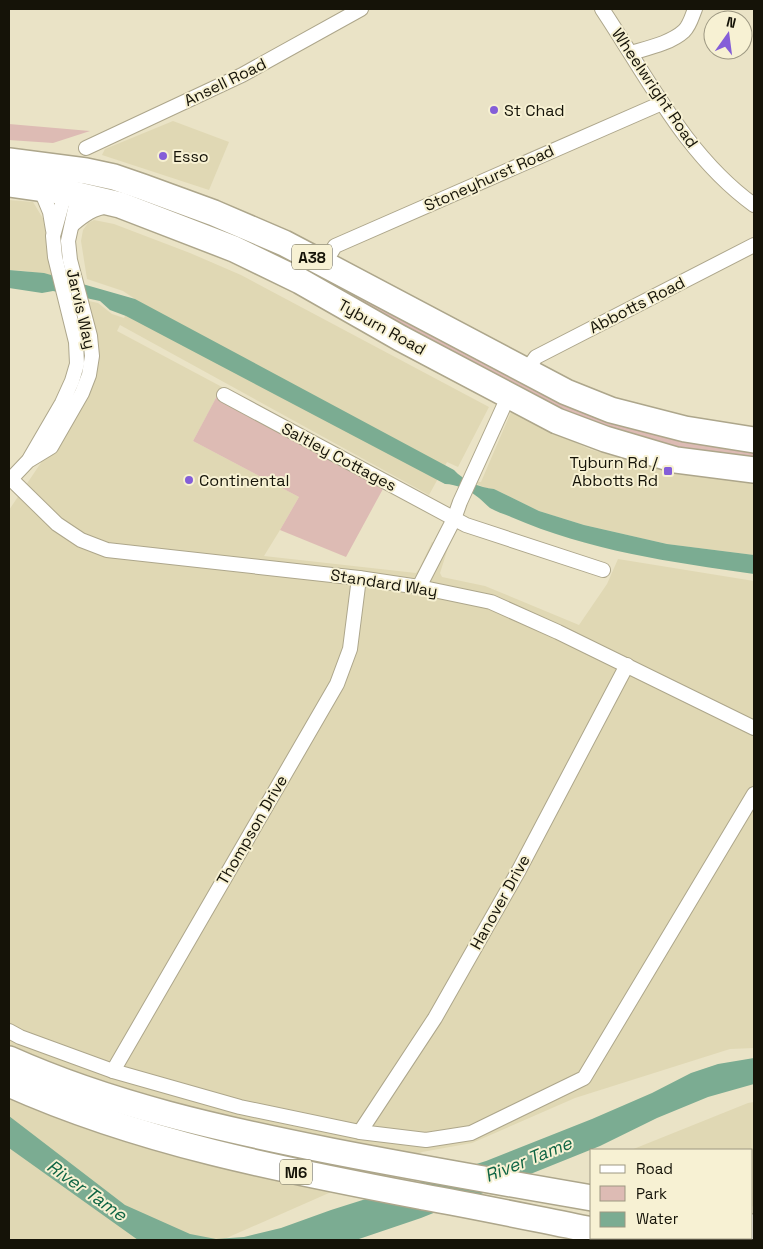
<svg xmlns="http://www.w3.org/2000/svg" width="763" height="1249" font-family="'Space Grotesk',sans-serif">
	<rect width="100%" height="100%" fill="#eae3c6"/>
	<g fill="#e0d8b4">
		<path d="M173,121L229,142L209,190L102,155L105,149Z"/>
		<path d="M9,200L33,202L53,235L60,277L26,271L9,270Z"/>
		<path d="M94,220L114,224L190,253L241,275L489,407L458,467L447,462L429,495L120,325L117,331L222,387L193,441L299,497L280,530L264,556L416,573L419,569L432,542L448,548L440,573L442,577L485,586L579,625L607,584L618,559L754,581V1048L730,1049L575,1098L472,1143L422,1152L222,1240H9V510L51,448L89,376L80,299L98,303L112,314L124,318L135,299L123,291L87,279L81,241L83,230L88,223Z"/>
		<path d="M511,412L589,449L651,467L754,482V555L667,544L584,525L539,511L494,489L486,488L470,481L481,482Z"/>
		<path d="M754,1102V1207L752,1206V1150H631L748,1103Z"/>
	</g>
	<g fill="#ddbbb4">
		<path d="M9,124L90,131L53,143L9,140Z"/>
		<path d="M189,217L247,233L448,339L754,449V463L675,451L584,426L222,231Z"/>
		<path d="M217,396L384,487L346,557L280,530L299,497L193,441Z"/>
	</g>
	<g fill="#7bac92">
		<path d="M9,270L44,273L135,299L454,470C463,480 480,488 494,489L539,511L584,525L667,544L754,555V574C671,562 589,551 511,517C504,514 497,512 490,508C486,505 483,501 479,498C471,491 456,484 445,484L126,316L110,310L100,301L53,291L42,293L9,288Z"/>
		<path d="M754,1058V1084L708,1097L657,1118L600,1146L421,1218L356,1240H138L9,1148V1116L125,1205L190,1234L216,1239L244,1237L281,1228L331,1210L486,1161L592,1119L652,1093L691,1073L718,1064Z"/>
	</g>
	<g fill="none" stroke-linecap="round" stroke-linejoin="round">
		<defs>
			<g id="street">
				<path d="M602,9C648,78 686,156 754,205"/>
				<path d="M631,53C648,48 671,43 684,31C690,25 692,16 695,9"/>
				<path d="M86,148L242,75L361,9"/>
				<path d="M40,188L50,212L53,230"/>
				<path d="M72,225C84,215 93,208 109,206"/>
				<path d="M324,264L335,246L662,103"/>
				<path d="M526,371L536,357L754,245"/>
				<path d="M224,395L466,525L603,570"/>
				<path d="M30,458L62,403L72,381L77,364L76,342L55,257L53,236L67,186"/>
				<path d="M11,479L57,524L81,540L107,550L359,578L419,587L491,602L558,632L754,728"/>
				<path d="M9,481L28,461L51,447L82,393L89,375L92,356L90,336L70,260L68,241L79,191"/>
				<path d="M419,587L454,519L460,502L508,397"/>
				<path d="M9,1031L20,1037L113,1071L240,1107L360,1132L426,1140L471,1133L584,1078L754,794"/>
				<path d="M113,1071L337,684L350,649L359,578"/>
				<path d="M360,1132L435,1018L519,870L627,665"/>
			</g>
			<g id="highway">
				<path d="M9,161L86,171L114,177L143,187L214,213L284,243L324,264L566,392L611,410L685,429L754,440"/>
				<path d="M9,184L65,192L120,205L234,249L300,281L400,338L557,421L605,439L676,460L754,470"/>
				<path d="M9,1059C112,1105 221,1129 331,1151C418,1168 505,1183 592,1198"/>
				<path d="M9,1084C141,1143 283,1170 424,1197C480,1207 536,1219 592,1230"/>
				<path d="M752,1227H754"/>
				<path d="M633,1238L646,1240"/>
			</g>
		</defs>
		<use href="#street" stroke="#ada68b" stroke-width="16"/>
		<use href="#highway" stroke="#ada68b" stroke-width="28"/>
		<use href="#street" stroke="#fff" stroke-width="14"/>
		<use href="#highway" stroke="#fff" stroke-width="25"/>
	</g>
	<g fill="#845ed8" stroke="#f7f1d3" stroke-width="2">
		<circle cx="494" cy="110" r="5"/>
		<circle cx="163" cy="156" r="5"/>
		<rect x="663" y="466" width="10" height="10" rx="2.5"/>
		<circle cx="189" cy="480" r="5"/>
	</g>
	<g text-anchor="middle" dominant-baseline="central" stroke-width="4" stroke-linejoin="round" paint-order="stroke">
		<g fill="#f7f1d3" stroke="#595645" stroke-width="1">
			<rect x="292" y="244.5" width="40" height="25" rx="4"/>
			<rect x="280" y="1159.5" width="32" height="25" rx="4"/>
		</g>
		<g font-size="15" font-weight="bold" fill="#151308">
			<text x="312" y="257">A38</text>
			<text x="296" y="1172">M6</text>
		</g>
		<g font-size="16" fill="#151308" stroke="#f7f1d3">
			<text transform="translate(225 82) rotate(-26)">Ansell Road</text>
			<text transform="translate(655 88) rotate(56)">Wheelwright Road</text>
			<text transform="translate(489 178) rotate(-24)">Stoneyhurst Road</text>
			<text transform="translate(637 305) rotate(-27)">Abbotts Road</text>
			<text transform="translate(81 309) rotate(77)">Jarvis Way</text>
			<text transform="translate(382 327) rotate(29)">Tyburn Road</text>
			<text transform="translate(339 457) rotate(28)">Saltley Cottages</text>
			<text transform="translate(384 583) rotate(9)">Standard Way</text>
			<text transform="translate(252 830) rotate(-60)">Thompson Drive</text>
			<text transform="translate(500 902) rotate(-61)">Hanover Drive</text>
		</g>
		<g font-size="16" fill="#151308" stroke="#f7f1d3" text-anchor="start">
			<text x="504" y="110">St Chad</text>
			<text x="173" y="156">Esso</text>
			<text x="658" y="462" text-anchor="end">Tyburn Rd /<tspan x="658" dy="18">Abbotts Rd</tspan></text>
			<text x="199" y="480">Continental</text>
		</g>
		<g font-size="18" font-style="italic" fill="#0f6544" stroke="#f7f1d3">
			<text transform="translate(528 1159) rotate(-22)">River Tame</text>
			<text transform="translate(87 1190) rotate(35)">River Tame</text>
		</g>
	</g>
	<rect width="763" height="1249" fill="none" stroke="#151308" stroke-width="20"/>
	<rect x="590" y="1149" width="162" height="90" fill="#f7f1d3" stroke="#9d9882"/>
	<rect x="600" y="1165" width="25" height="8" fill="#ffffff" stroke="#9d9882"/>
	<text x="636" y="1174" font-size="15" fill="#151308">Road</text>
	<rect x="600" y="1186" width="25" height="15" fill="#ddbbb4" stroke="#9d9882"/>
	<text x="636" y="1199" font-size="15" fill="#151308">Park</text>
	<rect x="600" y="1212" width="25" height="15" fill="#7bac92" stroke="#9d9882"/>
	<text x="636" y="1224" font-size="15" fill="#151308">Water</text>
	<g transform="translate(728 35) rotate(14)"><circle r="24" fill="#f7f1d3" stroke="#9d9882"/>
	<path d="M0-4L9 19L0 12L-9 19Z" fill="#845ed8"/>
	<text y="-8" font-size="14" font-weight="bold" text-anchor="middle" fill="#151308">N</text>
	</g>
</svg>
